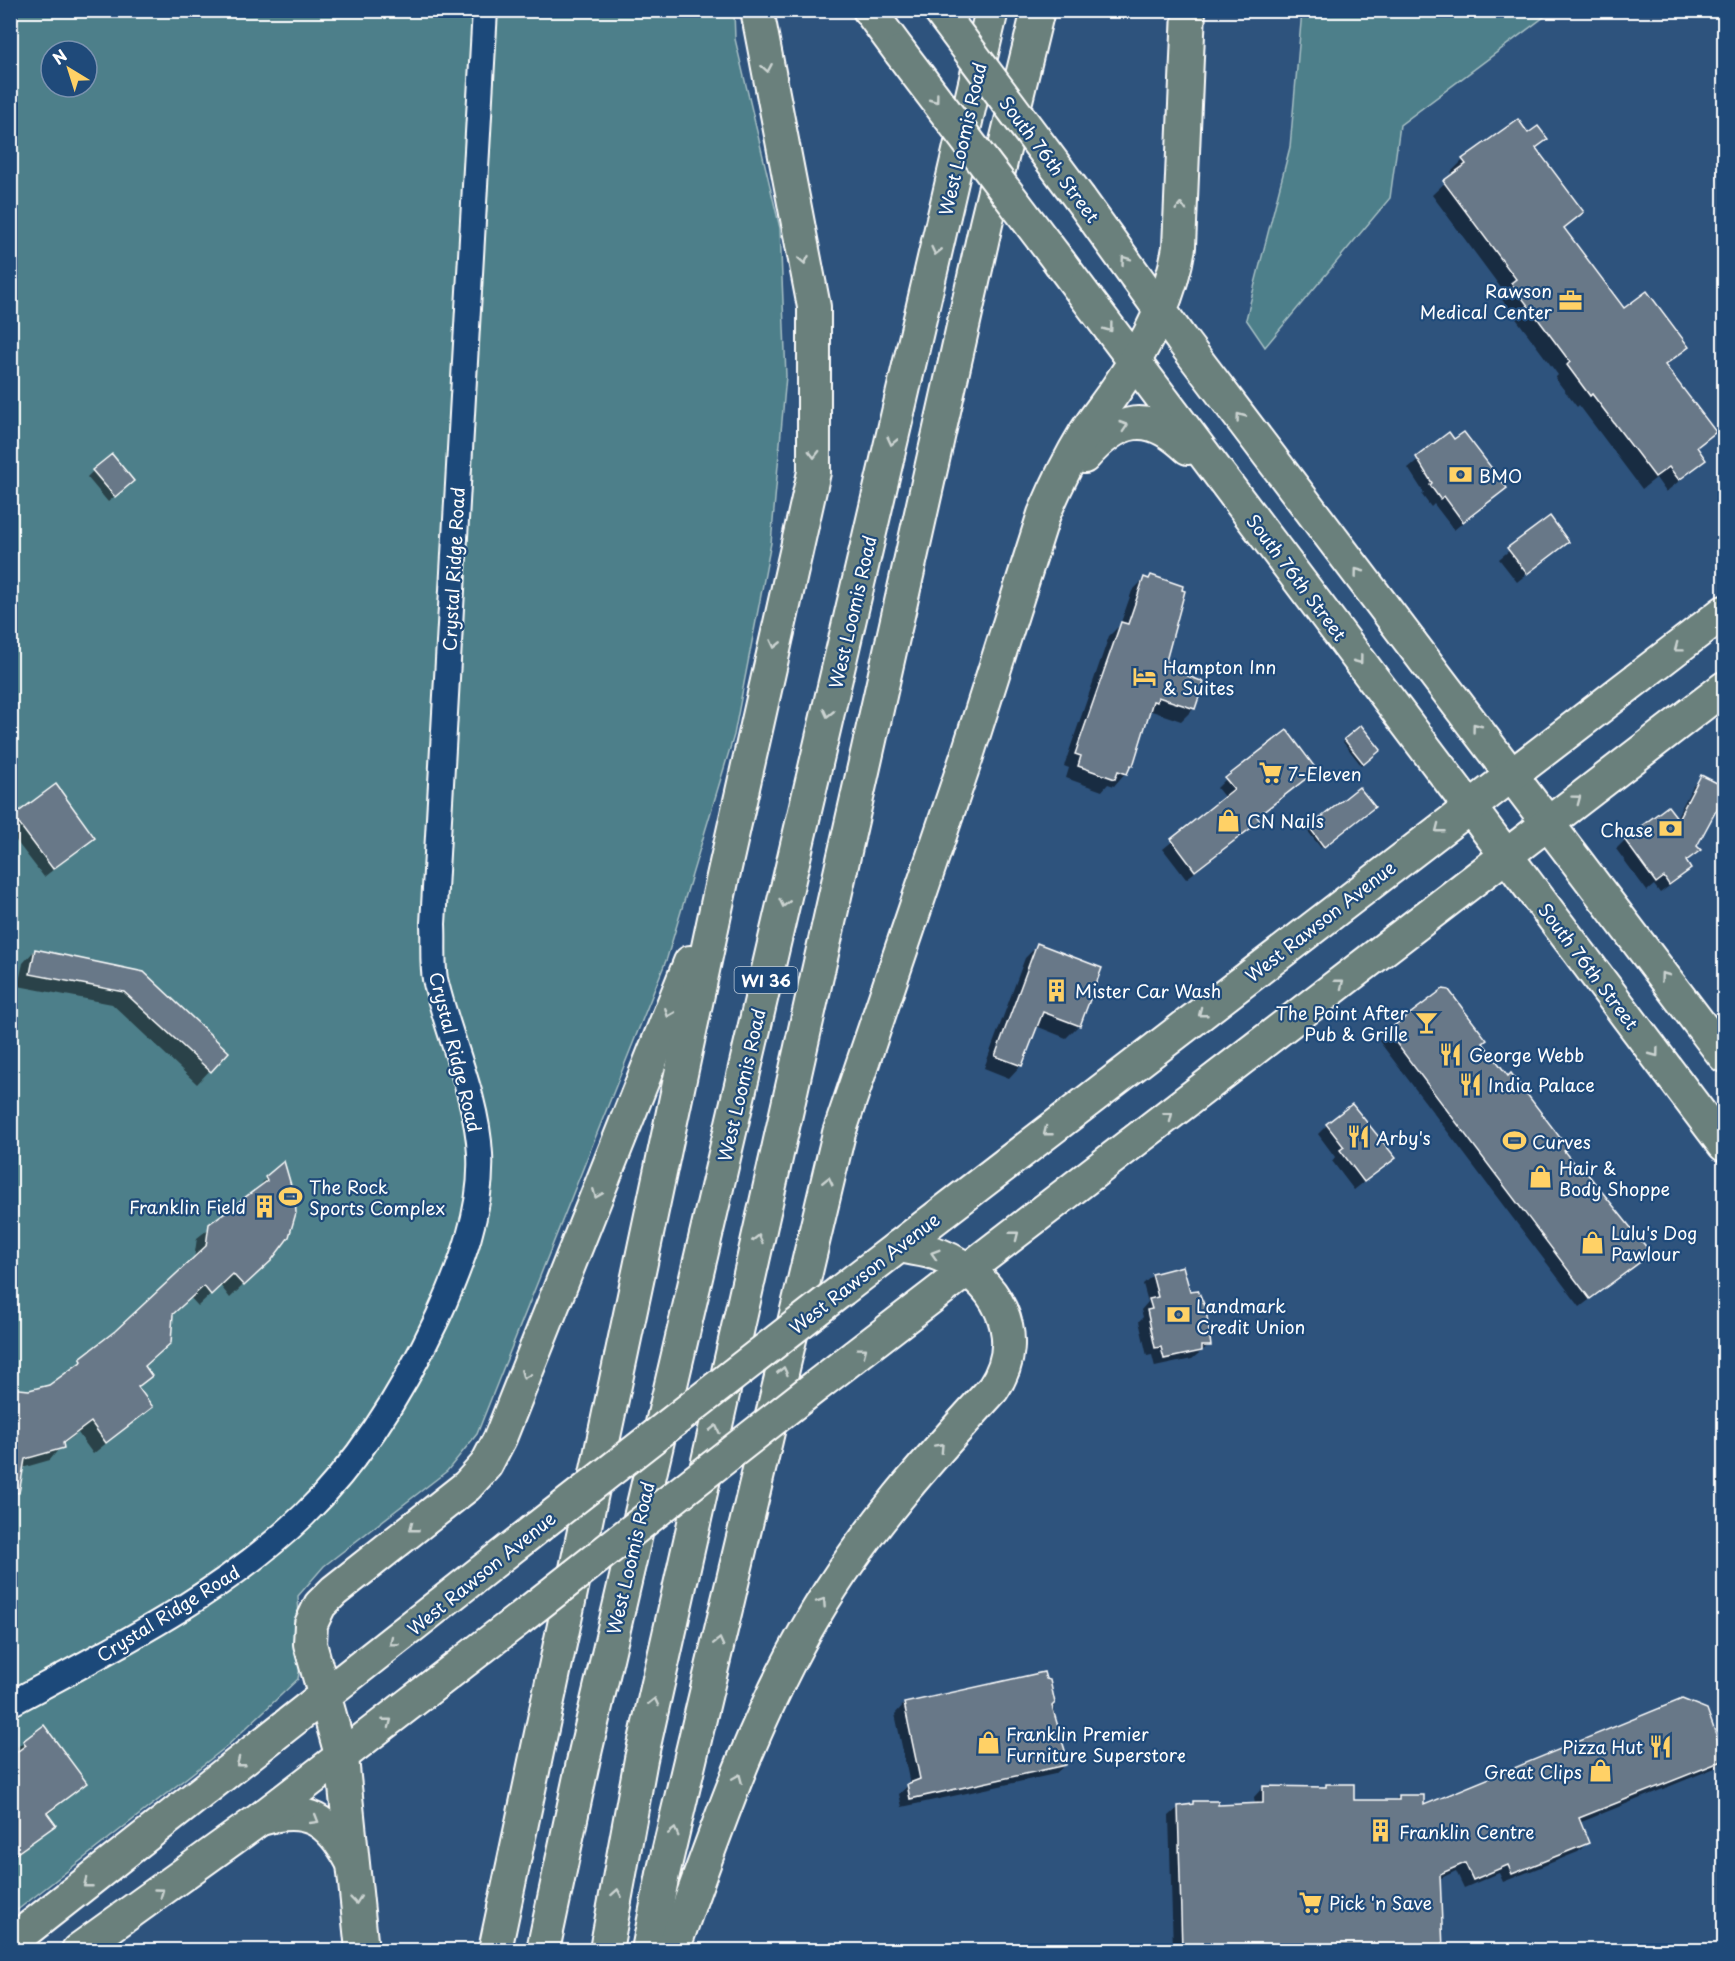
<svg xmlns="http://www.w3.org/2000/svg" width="1735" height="1961" font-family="'Playpen Sans',sans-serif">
	<rect width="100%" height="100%" fill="#2e537d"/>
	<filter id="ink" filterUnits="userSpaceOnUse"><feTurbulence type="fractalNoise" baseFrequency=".0167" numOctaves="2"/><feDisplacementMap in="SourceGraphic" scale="12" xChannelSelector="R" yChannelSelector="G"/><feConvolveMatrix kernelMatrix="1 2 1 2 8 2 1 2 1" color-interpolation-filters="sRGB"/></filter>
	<g filter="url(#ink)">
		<g fill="#4e7f8a" stroke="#a6bfc4" stroke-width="1.5" fill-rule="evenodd">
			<path d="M11,11H734L735,39L780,228L786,376L771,543L734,735L667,958L477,1434L447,1471L324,1566L298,1596L301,1662L298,1679L226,1747L11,1915ZM51,51H87V87H51Z"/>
			<path d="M1302,11H1552L1400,125L1390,198L1265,347L1246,319L1290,147Z"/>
		</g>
		<g fill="#0007">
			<path d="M1528,135L1546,139L1536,150L1582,212L1563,230L1624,310L1687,347L1665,367L1714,432L1696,449L1704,460L1666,492L1656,478L1642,489L1579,405L1577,407L1555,378L1558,375L1500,297L1504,292L1432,195L1453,175L1451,172L1463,160Z"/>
			<path d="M1449,434L1505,488L1454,530L1434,504L1431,507L1422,495L1424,493L1408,468Z"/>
			<path d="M93,471L126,487L108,502L87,477Z"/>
			<path d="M1549,518L1567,541L1517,582L1499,559Z"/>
			<path d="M1151,577L1167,670L1194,708L1181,721L1149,710L1132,765L1114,786L1108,784L1102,791L1066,778L1069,768L1064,766L1109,636L1120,625L1132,591L1144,579L1148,580Z"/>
			<path d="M1345,740L1377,752L1361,765L1343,742Z"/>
			<path d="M1315,770L1256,818L1249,830L1186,879L1163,849L1225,798L1217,788L1226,779Z"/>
			<path d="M1702,777L1695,846L1699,850L1685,863L1689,869L1680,878L1660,893L1654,885L1647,891L1616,849L1625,840L1676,818L1693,786Z"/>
			<path d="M1370,810L1321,848L1307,830L1310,828Z"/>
			<path d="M14,817L93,838L44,877L10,833V821Z"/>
			<path d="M1038,945L1079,1025L1066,1038L1036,1026L1021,1065L1009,1078L984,1068L1025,958Z"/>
			<path d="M35,950L143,973L227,1052L197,1084L112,1004L18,986L23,963Z"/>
			<path d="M1388,1032L1562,1151L1645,1257L1580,1307L1379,1041Z"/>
			<path d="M1327,1125L1394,1158L1354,1190L1332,1161L1335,1157L1318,1134Z"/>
			<path d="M266,1178L292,1225L281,1248L230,1298L220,1285L198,1306L190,1297L172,1314L143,1367L150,1376L137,1389L151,1407L93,1454L78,1433L62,1445L50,1460L22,1468L29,1391L50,1387L116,1332L194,1259L197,1238L255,1192Z"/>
			<path d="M1153,1275L1189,1293L1197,1291L1208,1321L1209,1345L1192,1359L1155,1367L1152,1355L1147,1356L1139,1321L1143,1317L1141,1310L1148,1302L1143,1284Z"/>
			<path d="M1724,1476V1491L1718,1482Z"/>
			<path d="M1045,1680L1049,1681L1065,1765L1055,1774L902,1807L899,1794L910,1784L895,1714L904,1704Z"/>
			<path d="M43,1728L85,1783L47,1815L54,1825L10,1860V1752Z"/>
			<path d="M1724,1759L1715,1768L1579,1823L1587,1843L1578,1852L1503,1882L1499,1873L1464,1888L1456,1871L1439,1879L1441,1950H1173L1169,1816L1179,1807L1189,1806L1193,1802L1217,1806L1255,1805L1254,1797L1263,1787L1324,1788L1326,1785L1353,1802L1394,1801L1399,1796L1422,1808Z"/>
		</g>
		<g fill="#687888" stroke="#fff" stroke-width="1.5">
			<path d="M1518,119L1528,133L1538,126L1548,139L1536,148L1584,212L1564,228L1624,308L1647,291L1689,347L1665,365L1716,432L1697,447L1706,460L1679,480L1669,467L1655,477L1592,394L1590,396L1567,365L1570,362L1511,283L1516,279L1443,181L1466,164L1462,159Z"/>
			<path d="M1449,432L1454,439L1464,432L1507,488L1463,522L1444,496L1440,499L1430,485L1432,483L1416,457Z"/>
			<path d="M112,454L134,481L115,497L92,470Z"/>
			<path d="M1550,516L1569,542L1527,574L1507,548Z"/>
			<path d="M1151,575L1183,586L1182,590L1185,591L1166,661L1171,663L1169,669L1204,682L1195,709L1158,697L1157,702L1153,701L1133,766L1131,765L1127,774L1118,771L1115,779L1078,766L1081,756L1075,754L1121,622L1128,624L1144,577L1149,579Z"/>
			<path d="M1361,725L1381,750L1364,764L1344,739Z"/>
			<path d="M1287,730L1317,770L1257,817L1260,821L1195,871L1171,839L1234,789L1225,778Z"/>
			<path d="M1701,775L1725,787V794L1697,846L1701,850L1686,861L1691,869L1669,885L1664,877L1656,883L1624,839L1668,806L1678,819Z"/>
			<path d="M56,784L95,838L53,869L13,816Z"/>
			<path d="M1359,787L1375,807L1324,847L1309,827Z"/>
			<path d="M1037,943L1102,968L1080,1026L1043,1012L1022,1066L995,1056Z"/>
			<path d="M35,949L144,972L229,1052L211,1072L124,992L30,974Z"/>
			<path d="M1443,989L1449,990L1463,1009L1487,1040L1483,1043L1508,1076L1511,1073L1568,1148L1564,1151L1582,1174L1586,1172L1648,1249L1647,1257L1590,1299L1387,1031Z"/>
			<path d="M1352,1104L1396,1158L1364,1182L1340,1150L1344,1147L1326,1124Z"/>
			<path d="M284,1161L295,1199L296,1213L289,1237L271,1261L244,1286L233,1274L211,1295L204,1286L173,1314L171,1343L145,1366L152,1376L138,1387L153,1407L106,1443L91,1422L63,1443L64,1448L25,1459L19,1493L10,1492V1388L29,1390L49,1385L82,1361L80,1358L115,1331L206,1246L209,1224L267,1181L265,1177Z"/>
			<path d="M1183,1266L1190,1291L1198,1290L1206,1309L1211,1346H1202V1351L1164,1359L1161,1347L1155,1348L1147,1310L1152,1309L1149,1299L1158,1297L1152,1274Z"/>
			<path d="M1044,1672L1046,1679L1050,1680L1055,1703L1052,1706L1066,1754L1064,1756L1066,1765L910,1799L907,1784L920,1779L904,1703Z"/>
			<path d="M1682,1699L1707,1709L1725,1760L1579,1818L1589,1843L1537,1864L1512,1874L1508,1865L1473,1880L1465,1863L1440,1874L1443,1950H1182L1178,1806L1193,1804V1801H1218V1805L1263,1803V1786L1326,1787V1784H1354V1800H1399V1795H1424V1805Z"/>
			<path d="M44,1725L87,1783L47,1813L56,1825L10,1858V1757L26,1745L23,1741Z"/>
		</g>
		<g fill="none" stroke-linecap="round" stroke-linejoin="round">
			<defs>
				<path id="minor" d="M10,1704C112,1649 220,1596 304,1515C362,1459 404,1389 438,1317C461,1266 483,1210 480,1154C477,1095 448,1036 435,979C432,962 434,942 433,924L485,10"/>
				<g id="major">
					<path d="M869,10L900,52"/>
					<path d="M1080,199L1181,339L1724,1056"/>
					<path d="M1061,264L1724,1145"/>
					<path d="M1084,457C1119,417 1148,410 1188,448"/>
					<path d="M842,1290L1724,612"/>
					<path d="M816,1386L1724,688"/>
					<path d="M261,1819C307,1805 329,1820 351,1860"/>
					<path d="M10,1943L538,1527"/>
					<path d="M78,1950L260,1819L518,1620"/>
					<path d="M362,1950L342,1758L310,1644L311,1624L320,1605L334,1591L467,1486L486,1465L500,1438L690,962"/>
					<path d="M495,1950L722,881L814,472V307L757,10"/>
					<path d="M543,1950L585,1753L992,10"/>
					<path d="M606,1950L641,1759L986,224L1038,10"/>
					<path d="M648,1950L663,1874L839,1133L967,756L1044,514C1056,486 1069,459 1085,433C1095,417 1107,403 1117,388C1146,346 1171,298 1179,247L1189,10"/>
					<path d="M673,1950C714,1836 754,1717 816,1613C865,1530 929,1459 993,1389C1029,1336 996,1277 940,1255C928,1250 912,1249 899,1246"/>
				</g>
			</defs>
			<use href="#minor" stroke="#fff" stroke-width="28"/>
			<use href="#major" stroke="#fff" stroke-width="36"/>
			<use href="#minor" stroke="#1f4a7a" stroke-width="24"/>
			<use href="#major" stroke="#6a807c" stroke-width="32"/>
			<defs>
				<g id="major-bridge">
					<path d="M939,10L1080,199"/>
					<path d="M900,52L1061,264"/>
					<path d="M538,1527L842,1290"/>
					<path d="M518,1620L816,1386"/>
				</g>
			</defs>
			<use href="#major-bridge" stroke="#fff" stroke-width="36" stroke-linecap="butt"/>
			<use href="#major-bridge" stroke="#6a807c" stroke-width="32"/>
		</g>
		<defs><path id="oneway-chevron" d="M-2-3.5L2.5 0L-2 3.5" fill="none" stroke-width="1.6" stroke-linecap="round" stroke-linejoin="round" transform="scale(1.5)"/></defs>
		<g stroke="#cbd3d1">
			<use href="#oneway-chevron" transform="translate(767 68) rotate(80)"/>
			<use href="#oneway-chevron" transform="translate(935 99) rotate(53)"/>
			<use href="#oneway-chevron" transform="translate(1181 207) rotate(-88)"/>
			<use href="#oneway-chevron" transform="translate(936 251) rotate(103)"/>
			<use href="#oneway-chevron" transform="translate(804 260) rotate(79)"/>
			<use href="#oneway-chevron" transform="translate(1125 260) rotate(-126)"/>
			<use href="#oneway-chevron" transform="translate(1109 328) rotate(53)"/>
			<use href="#oneway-chevron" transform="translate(1240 417) rotate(-127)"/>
			<use href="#oneway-chevron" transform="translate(1124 426) rotate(-18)"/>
			<use href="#oneway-chevron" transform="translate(892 441) rotate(103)"/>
			<use href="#oneway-chevron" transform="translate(814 454) rotate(90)"/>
			<use href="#oneway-chevron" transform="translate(1358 572) rotate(-127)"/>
			<use href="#oneway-chevron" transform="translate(775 644) rotate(103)"/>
			<use href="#oneway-chevron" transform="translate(1678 648) rotate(143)"/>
			<use href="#oneway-chevron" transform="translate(1359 660) rotate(53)"/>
			<use href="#oneway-chevron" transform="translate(828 713) rotate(103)"/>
			<use href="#oneway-chevron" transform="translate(1476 727) rotate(-127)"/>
			<use href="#oneway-chevron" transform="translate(1577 799) rotate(-37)"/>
			<use href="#oneway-chevron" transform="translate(1439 829) rotate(142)"/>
			<use href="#oneway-chevron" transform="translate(784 903) rotate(103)"/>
			<use href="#oneway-chevron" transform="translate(1664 976) rotate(-127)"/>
			<use href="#oneway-chevron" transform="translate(1340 983) rotate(-38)"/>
			<use href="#oneway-chevron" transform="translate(669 1013) rotate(112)"/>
			<use href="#oneway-chevron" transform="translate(1202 1013) rotate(142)"/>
			<use href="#oneway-chevron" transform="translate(1655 1053) rotate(53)"/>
			<use href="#oneway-chevron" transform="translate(1169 1116) rotate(-38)"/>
			<use href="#oneway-chevron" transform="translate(1047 1132) rotate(142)"/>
			<use href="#oneway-chevron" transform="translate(828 1181) rotate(-77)"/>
			<use href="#oneway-chevron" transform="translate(597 1194) rotate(112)"/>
			<use href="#oneway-chevron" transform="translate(1015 1235) rotate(-38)"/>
			<use href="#oneway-chevron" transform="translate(758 1239) rotate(-77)"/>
			<use href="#oneway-chevron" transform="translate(935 1254) rotate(-163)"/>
			<use href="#oneway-chevron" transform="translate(863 1351) rotate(-37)"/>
			<use href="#oneway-chevron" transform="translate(783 1371) rotate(-77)"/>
			<use href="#oneway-chevron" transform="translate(525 1375) rotate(112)"/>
			<use href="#oneway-chevron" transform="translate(715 1429) rotate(-77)"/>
			<use href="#oneway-chevron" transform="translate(940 1447) rotate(-47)"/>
			<use href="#oneway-chevron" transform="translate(413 1528) rotate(142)"/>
			<use href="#oneway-chevron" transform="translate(822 1602) rotate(-56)"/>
			<use href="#oneway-chevron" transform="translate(393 1642) rotate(141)"/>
			<use href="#oneway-chevron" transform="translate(719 1642) rotate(-76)"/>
			<use href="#oneway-chevron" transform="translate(654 1702) rotate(-77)"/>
			<use href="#oneway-chevron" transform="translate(388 1722) rotate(-38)"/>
			<use href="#oneway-chevron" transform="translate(240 1763) rotate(142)"/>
			<use href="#oneway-chevron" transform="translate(738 1778) rotate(-67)"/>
			<use href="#oneway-chevron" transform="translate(315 1820) rotate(31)"/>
			<use href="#oneway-chevron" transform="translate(674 1832) rotate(-76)"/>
			<use href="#oneway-chevron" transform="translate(87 1884) rotate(142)"/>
			<use href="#oneway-chevron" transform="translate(160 1892) rotate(-36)"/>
			<use href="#oneway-chevron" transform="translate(617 1893) rotate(-80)"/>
			<use href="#oneway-chevron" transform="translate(356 1900) rotate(84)"/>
		</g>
	</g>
	<defs>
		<symbol id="office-bare" viewBox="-9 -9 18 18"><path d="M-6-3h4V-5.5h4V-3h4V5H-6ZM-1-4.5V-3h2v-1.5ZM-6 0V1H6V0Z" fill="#ffd166" stroke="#1f4a7a" stroke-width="2.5" paint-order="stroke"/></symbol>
		<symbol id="bank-bare" viewBox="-9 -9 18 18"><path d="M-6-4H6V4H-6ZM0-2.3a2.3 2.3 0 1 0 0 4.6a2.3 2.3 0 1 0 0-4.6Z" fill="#ffd166" stroke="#1f4a7a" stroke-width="2.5" paint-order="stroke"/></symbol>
		<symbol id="hotel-bare" viewBox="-9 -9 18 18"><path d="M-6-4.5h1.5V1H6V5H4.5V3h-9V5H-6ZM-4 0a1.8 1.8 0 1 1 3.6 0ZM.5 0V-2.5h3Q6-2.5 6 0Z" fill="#ffd166" stroke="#1f4a7a" stroke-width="2.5" paint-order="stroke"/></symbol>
		<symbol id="supermarket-bare" viewBox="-9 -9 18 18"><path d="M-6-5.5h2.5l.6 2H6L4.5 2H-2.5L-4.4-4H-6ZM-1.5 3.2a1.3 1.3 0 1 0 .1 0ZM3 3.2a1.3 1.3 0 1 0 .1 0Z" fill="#ffd166" stroke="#1f4a7a" stroke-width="2.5" paint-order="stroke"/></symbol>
		<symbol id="shop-bare" viewBox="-9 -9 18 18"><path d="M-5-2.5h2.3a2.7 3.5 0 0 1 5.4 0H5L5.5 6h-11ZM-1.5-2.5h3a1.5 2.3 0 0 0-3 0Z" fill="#ffd166" stroke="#1f4a7a" stroke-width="2.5" paint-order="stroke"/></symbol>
		<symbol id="building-bare" viewBox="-9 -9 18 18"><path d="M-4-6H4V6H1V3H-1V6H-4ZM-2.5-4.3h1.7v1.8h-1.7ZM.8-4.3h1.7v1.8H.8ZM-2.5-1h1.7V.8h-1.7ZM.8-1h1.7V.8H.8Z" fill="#ffd166" stroke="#1f4a7a" stroke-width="2.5" paint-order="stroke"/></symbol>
		<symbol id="bar-bare" viewBox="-9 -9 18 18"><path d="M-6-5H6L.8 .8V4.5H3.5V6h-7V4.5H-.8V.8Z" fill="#ffd166" stroke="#1f4a7a" stroke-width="2.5" paint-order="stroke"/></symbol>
		<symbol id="restaurant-bare" viewBox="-9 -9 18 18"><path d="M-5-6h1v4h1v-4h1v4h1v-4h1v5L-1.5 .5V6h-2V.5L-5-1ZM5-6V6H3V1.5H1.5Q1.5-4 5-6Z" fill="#ffd166" stroke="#1f4a7a" stroke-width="2.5" paint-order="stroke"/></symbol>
		<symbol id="stadium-bare" viewBox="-9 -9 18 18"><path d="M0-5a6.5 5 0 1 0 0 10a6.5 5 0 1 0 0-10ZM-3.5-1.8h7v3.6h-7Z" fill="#ffd166" stroke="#1f4a7a" stroke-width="2.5" paint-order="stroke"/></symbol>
	</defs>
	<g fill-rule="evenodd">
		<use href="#office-bare" x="1554" y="284" width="33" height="33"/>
		<use href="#bank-bare" x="1444" y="458" width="33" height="33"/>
		<use href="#hotel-bare" x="1128" y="660" width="33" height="33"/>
		<use href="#supermarket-bare" x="1254" y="756" width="33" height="33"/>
		<use href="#shop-bare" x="1212" y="804" width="33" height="33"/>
		<use href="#bank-bare" x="1654" y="812" width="33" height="33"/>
		<use href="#building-bare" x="1040" y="974" width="33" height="33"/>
		<use href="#bar-bare" x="1410" y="1006" width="33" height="33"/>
		<use href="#restaurant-bare" x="1434" y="1038" width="33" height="33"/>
		<use href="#restaurant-bare" x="1454" y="1068" width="33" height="33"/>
		<use href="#restaurant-bare" x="1342" y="1120" width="33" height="33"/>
		<use href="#stadium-bare" x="1498" y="1124" width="33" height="33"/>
		<use href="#shop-bare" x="1524" y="1160" width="33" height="33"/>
		<use href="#stadium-bare" x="274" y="1180" width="33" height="33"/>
		<use href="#building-bare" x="248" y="1190" width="33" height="33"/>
		<use href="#shop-bare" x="1576" y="1226" width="33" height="33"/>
		<use href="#bank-bare" x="1162" y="1298" width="33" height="33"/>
		<use href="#shop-bare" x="972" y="1726" width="33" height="33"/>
		<use href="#restaurant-bare" x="1644" y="1730" width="33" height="33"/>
		<use href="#shop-bare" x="1584" y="1754" width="33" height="33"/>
		<use href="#building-bare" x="1364" y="1814" width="33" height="33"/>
		<use href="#supermarket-bare" x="1294" y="1886" width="33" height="33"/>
	</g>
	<g text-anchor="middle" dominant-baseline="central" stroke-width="4.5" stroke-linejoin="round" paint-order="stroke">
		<rect fill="#1f4a7a" stroke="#bcc9d7" stroke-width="1.5" x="734.5" y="967" width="63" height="26" rx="4.5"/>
		<g font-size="16" font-weight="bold" fill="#fff">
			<text x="766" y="980">WI 36</text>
		</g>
		<g font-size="18" fill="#fff" stroke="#1f4a7a">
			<text transform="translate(962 139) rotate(-77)">West Loomis Road</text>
			<text transform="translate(1050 159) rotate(53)">South 76th Street</text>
			<text transform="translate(453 569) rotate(-87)">Crystal Ridge Road</text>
			<text transform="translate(1297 577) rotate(53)">South 76th Street</text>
			<text transform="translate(852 612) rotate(-77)">West Loomis Road</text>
			<text transform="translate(1320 921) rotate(-38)">West Rawson Avenue</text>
			<text transform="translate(1589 966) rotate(53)">South 76th Street</text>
			<text transform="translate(456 1052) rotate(76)">Crystal Ridge Road</text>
			<text transform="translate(741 1085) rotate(-77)">West Loomis Road</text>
			<text transform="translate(864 1273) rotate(-38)">West Rawson Avenue</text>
			<text transform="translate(630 1558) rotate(-77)">West Loomis Road</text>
			<text transform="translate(481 1573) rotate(-39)">West Rawson Avenue</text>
			<text transform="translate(168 1613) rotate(-32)">Crystal Ridge Road</text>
		</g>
		<g font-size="18" fill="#fff" stroke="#1f4a7a" text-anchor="start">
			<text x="1552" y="290" text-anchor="end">Rawson<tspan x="1552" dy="21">Medical Center</tspan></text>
			<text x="1479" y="475">BMO</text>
			<text x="1163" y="666">Hampton Inn<tspan x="1163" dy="21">&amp; Suites</tspan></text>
			<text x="1288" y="773">7-Eleven</text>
			<text x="1247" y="820">CN Nails</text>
			<text x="1653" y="829" text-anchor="end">Chase</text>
			<text x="1075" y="990">Mister Car Wash</text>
			<text x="1408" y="1012" text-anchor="end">The Point After<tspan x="1408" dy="21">Pub &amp; Grille</tspan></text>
			<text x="1469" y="1054">George Webb</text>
			<text x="1488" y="1084">India Palace</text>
			<text x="1376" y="1137">Arby's</text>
			<text x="1532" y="1141">Curves</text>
			<text x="1559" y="1167">Hair &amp;<tspan x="1559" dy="21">Body Shoppe</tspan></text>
			<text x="309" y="1186">The Rock<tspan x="309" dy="21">Sports Complex</tspan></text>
			<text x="246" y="1206" text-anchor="end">Franklin Field</text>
			<text x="1611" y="1232">Lulu's Dog<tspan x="1611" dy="21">Pawlour</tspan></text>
			<text x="1196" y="1305">Landmark<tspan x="1196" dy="21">Credit Union</tspan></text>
			<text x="1006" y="1733">Franklin Premier<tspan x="1006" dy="21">Furniture Superstore</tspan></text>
			<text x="1643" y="1746" text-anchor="end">Pizza Hut</text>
			<text x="1582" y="1771" text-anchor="end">Great Clips</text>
			<text x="1399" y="1831">Franklin Centre</text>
			<text x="1329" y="1902">Pick 'n Save</text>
		</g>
	</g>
	<rect width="1735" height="1961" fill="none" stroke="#1f4a7a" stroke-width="36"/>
	<rect x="18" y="18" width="1699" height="1925" fill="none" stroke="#fff" stroke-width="2" filter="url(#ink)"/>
	<g transform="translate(69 69) rotate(322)"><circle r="28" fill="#1f4a7a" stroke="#7992af" stroke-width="1.5"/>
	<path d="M0-4.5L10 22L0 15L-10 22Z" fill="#ffd166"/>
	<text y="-9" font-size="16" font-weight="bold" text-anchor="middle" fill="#ffffff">N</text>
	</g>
</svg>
